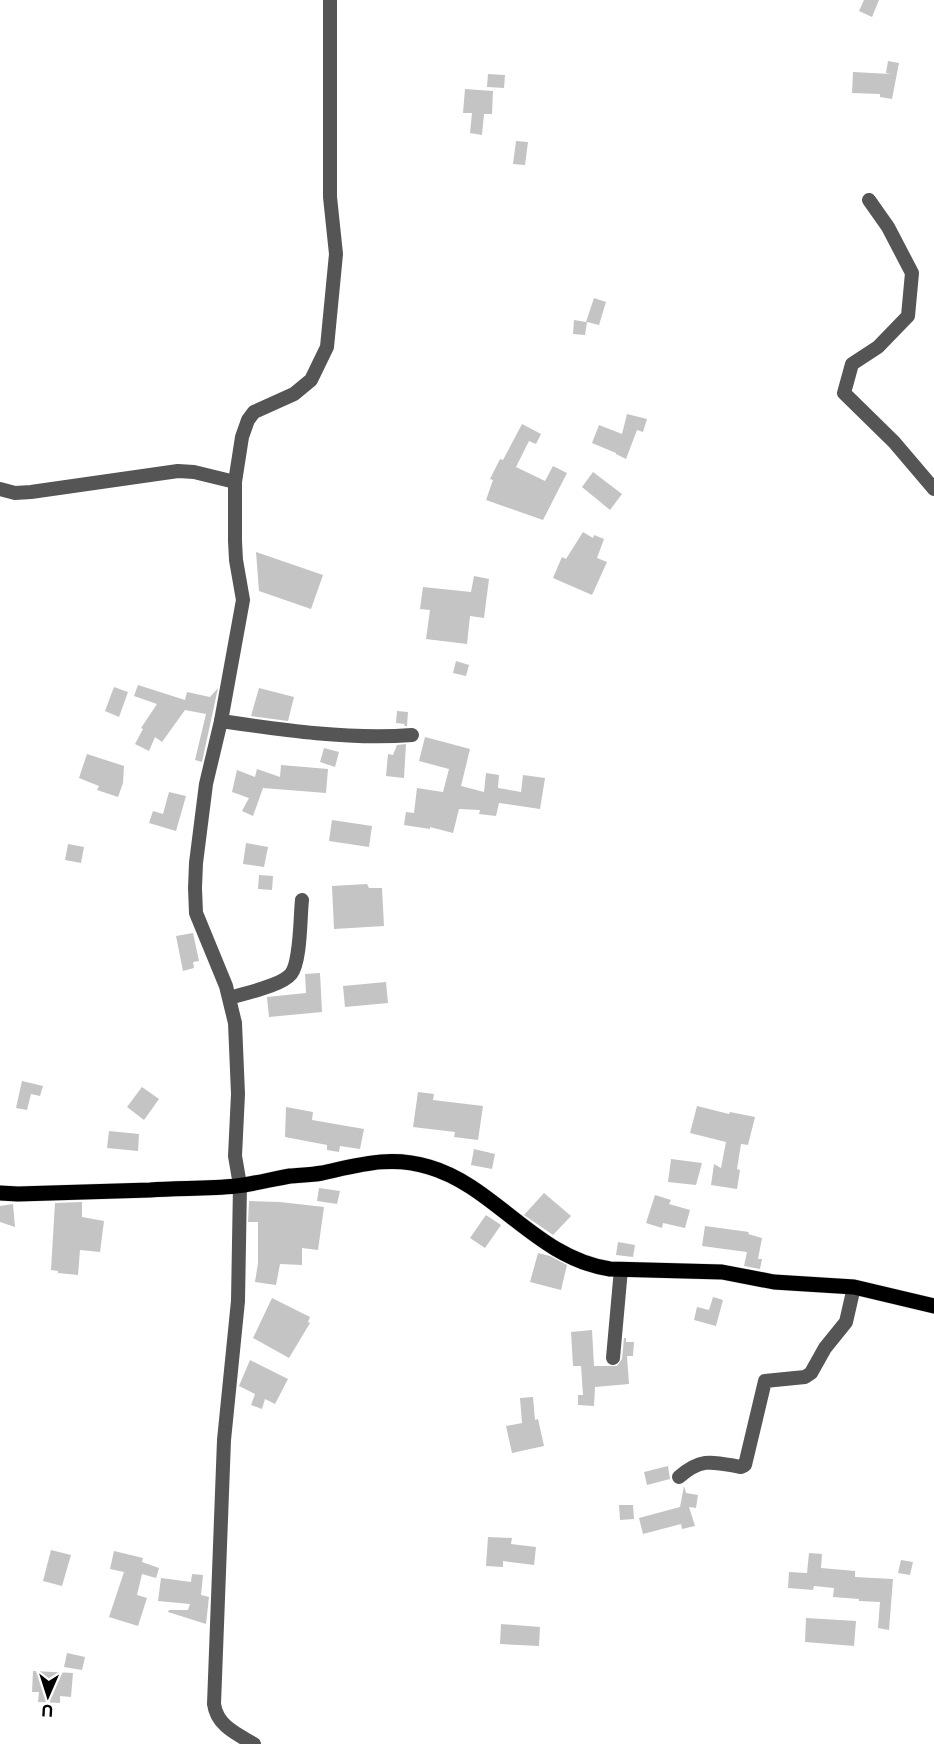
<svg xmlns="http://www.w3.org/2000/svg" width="934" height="1744" font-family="Inter,sans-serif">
	<rect width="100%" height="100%" fill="#fff"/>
	<g fill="#c4c4c4">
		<path d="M864,0H879L872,17L859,11Z"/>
		<path d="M888,61L899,63L892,99L880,97V94L852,93L853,72L891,74L886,73Z"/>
		<path d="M488,74L505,75L504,88L487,87Z"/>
		<path d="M465,89L493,91L492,114H484L482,135L470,133L472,113H463Z"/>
		<path d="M516,141L528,142L525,165L513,164Z"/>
		<path d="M594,298L606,302L599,325L587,322L585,335L573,334L574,320L586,322Z"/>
		<path d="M627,414L647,419L643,432L637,430L626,459L616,454V453L592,443L599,425L622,434Z"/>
		<path d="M522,424L541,434L536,444L529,441L516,467L545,481L553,466L567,473L543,520L486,500L493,480L490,479L500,459L503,460Z"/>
		<path d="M593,472L622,494L610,510L582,487Z"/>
		<path d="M583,532L593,538L594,535L604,539L597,558L607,562L592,595L553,578L562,557L566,559Z"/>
		<path d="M256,552L323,575L311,609L259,591Z"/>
		<path d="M474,576L489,579L484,618L470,616L467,644L426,639L430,610L420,609L423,587L471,592Z"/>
		<path d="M456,661L469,665L466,676L453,673Z"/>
		<path d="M138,685L185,700L187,692L210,697L218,688L202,762L195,760L206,714L185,710L162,742L155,737L149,751L135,744L143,729L141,728L157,704L134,696Z"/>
		<path d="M114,687L128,692L119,717L105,711Z"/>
		<path d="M259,688L294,697L288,721L251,716Z"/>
		<path d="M397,711L408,712L407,726H404L405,724L396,723Z"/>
		<path d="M425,737L470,749L461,786L484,792L486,773L499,775L498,788L521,792L523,775L545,778L540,809L499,803L496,816L479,814L480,810L459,809L453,833L430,827V829L404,825L406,812L414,813L417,788L443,792L449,769L419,761Z"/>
		<path d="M406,744L404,778L386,776L388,754L393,755L397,745Z"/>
		<path d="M324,748L339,752L335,767L320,762Z"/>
		<path d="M87,754L124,766L123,783L118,797L97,790L99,786L79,778Z"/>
		<path d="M281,765L328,769L326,793L263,788L253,816L242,811L249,798L232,792L237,770L255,777L257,769L280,777Z"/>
		<path d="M169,792L186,796L176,831L149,823L153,811L163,814Z"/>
		<path d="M332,820L372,826L369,847L329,841Z"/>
		<path d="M246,843L268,847L264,867L243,864Z"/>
		<path d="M68,844L84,847L81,863L65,860Z"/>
		<path d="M259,875L273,876L272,890L258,889Z"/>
		<path d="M367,884L369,888H382L384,926L334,929L332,886Z"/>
		<path d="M193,933L199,961L193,962L194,968L183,971L176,936Z"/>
		<path d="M320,973L322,1012L269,1017L267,997L306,993L305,974Z"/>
		<path d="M386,982L388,1003L345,1007L343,986Z"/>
		<path d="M22,1081L43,1086L40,1096L31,1094L27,1110L16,1108Z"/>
		<path d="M142,1087L159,1099L144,1120L127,1107Z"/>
		<path d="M418,1092L434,1094L433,1100L483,1106L478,1140L454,1137L455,1132L413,1127Z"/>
		<path d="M697,1106L729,1114L730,1112L755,1117L748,1145L741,1144L737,1169L740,1170L737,1189L711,1185L714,1164L721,1168L726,1142L690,1133Z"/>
		<path d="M286,1107L313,1112L312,1120L364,1129L360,1149L340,1146L339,1152L327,1150V1145L285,1137Z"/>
		<path d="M109,1131L139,1134L138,1151L107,1148Z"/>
		<path d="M474,1149L495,1154L492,1169L471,1165Z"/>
		<path d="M671,1159L702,1163L696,1185L668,1182Z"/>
		<path d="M319,1188L340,1191L337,1204L317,1201Z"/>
		<path d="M544,1193L571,1216L553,1235L524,1215Z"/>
		<path d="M655,1195L671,1200L669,1204L690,1210L685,1228L663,1223L662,1228L646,1223Z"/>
		<path d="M249,1201L280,1202L324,1207L318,1250L302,1248V1265L280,1264L276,1285L255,1282L258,1263V1222H248Z"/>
		<path d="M82,1202V1217L104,1221L100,1252L80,1250L78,1275L58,1273V1271L51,1270L55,1203Z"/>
		<path d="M13,1204L15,1227L0,1222V1206Z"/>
		<path d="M486,1215L501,1225L485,1248L470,1238Z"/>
		<path d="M705,1226L749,1232L748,1234L762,1238L758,1259H762L760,1269L744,1266L747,1252L702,1246Z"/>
		<path d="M618,1242L635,1245L633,1257L616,1255Z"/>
		<path d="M538,1253L550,1256L567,1265L561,1290L530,1282Z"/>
		<path d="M713,1297L723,1300L716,1326L694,1320L697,1307L709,1310Z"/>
		<path d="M272,1298L310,1317L308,1322L310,1323L289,1358L253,1338Z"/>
		<path d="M592,1330L594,1366H617L622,1359L624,1338H626V1342H634L633,1356H627L629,1384L595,1387L594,1406L578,1405V1395H583L581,1366H573L571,1332Z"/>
		<path d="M250,1360L288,1379L275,1404L265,1399L262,1409L251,1405L255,1394L239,1386Z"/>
		<path d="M533,1397L535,1420L538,1419L544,1446L512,1453L506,1426L522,1423L520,1398Z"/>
		<path d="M668,1466L670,1479L647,1485L644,1472Z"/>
		<path d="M684,1486L686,1493L698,1495L696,1508L689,1507L695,1526L682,1529L681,1524L643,1534L639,1518L680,1507Z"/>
		<path d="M619,1505H633L634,1519L620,1520Z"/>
		<path d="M488,1537L512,1538L511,1544L536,1547L534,1565L503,1561V1567L486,1566Z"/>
		<path d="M51,1550L71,1555L62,1586L43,1581Z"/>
		<path d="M114,1551L143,1558L142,1562L159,1568L156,1578L142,1574L137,1595L147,1598L138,1626L109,1617L124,1572L110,1569Z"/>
		<path d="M809,1553L822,1554L821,1568L855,1571V1577L893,1579L889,1630L878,1628L880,1602L859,1601V1599L833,1597L834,1588L814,1586L813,1590L788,1588L789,1572L807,1573Z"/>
		<path d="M901,1560L913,1562L910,1575L898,1573Z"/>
		<path d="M192,1574L203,1575L201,1595L209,1597L206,1624L168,1612L169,1610H188L190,1604L158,1601L161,1578L191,1582Z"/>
		<path d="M806,1618L856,1621L854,1646L805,1642Z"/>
		<path d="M501,1624L540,1627L539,1646L500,1644Z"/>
		<path d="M67,1653L85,1657L82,1670L64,1667Z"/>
		<path d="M33,1671L73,1673L71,1697L60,1696V1703L38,1702L39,1692H32Z"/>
	</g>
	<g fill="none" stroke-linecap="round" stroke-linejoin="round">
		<defs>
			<path id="major" d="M0,1193L18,1194C62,1193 106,1191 150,1190C179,1188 207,1189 236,1186C254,1184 272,1179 290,1176C300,1175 311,1175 322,1173C359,1165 390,1155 429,1167C495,1186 536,1258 610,1269L722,1272L774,1282L854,1287L934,1306"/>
		</defs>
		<use href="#major" stroke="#dbdbdb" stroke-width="16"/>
		<g stroke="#555" stroke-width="14">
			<path d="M869,200L888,227L912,273L908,316L878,347L852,364L844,393L894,442L934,489"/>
			<path d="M0,489L15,493L31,492L178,471L194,472L235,482"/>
			<path d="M221,721C282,730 351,740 412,735"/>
			<path d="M230,998C245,993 281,986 291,974C301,961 300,917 302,900"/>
			<path d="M613,1358L621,1269"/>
			<path d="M679,1477C702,1457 713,1462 741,1467L745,1465L765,1381L805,1377L811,1373L825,1348L846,1322L854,1287"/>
			<path d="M254,1744C237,1734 217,1726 214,1704L224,1440L238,1301L240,1185L235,1156L238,1094L235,1023L226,986L196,913L195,888L196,863L206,784L221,721L243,600L236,560L235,541V482L242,437L248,420L254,412L294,394L311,380L327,347L336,254L330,197V0"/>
		</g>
		<use href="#major" stroke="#000" stroke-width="15"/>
	</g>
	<g transform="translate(48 1696) rotate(183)" stroke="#ffffff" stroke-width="4.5" paint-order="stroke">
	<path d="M0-4.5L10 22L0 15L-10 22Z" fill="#000000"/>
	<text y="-9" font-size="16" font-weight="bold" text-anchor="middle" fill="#000000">U</text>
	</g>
</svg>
